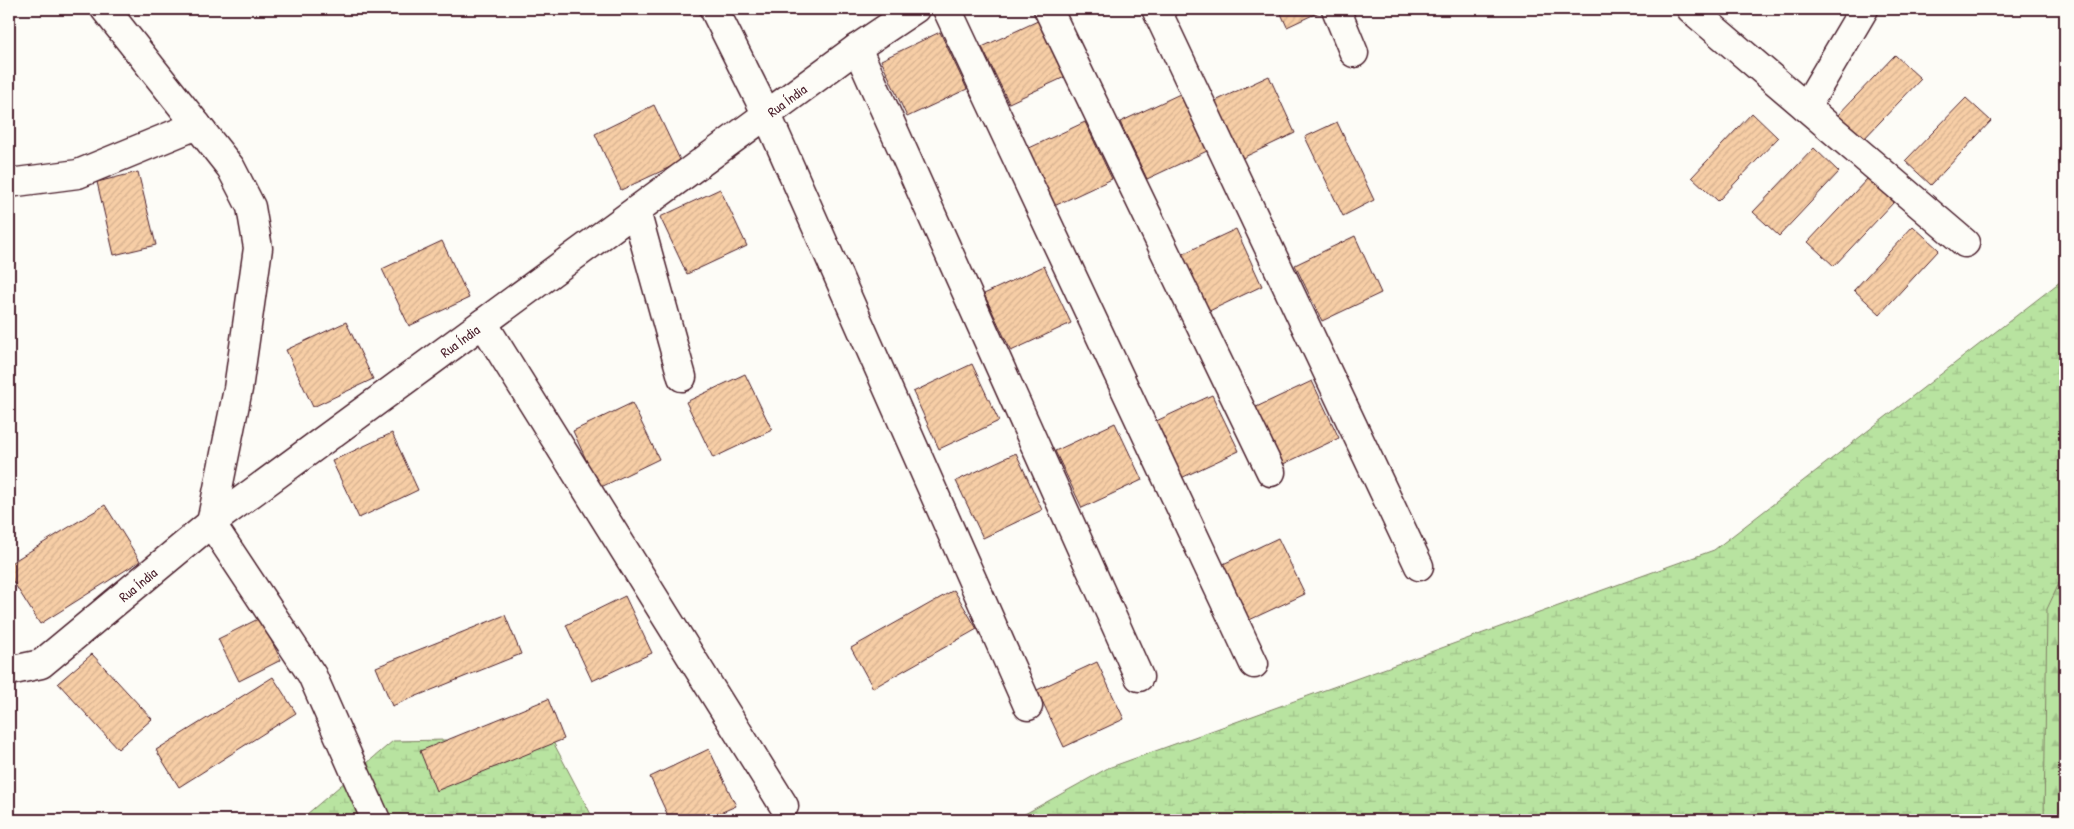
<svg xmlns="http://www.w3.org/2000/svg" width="2074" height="829" font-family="'Patrick Hand',sans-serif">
	<defs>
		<pattern id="forest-firs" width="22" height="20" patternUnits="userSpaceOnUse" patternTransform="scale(1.25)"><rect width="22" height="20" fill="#b8e3a0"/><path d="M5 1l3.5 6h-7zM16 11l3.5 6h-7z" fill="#a0c28a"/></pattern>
		<pattern id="wetland-marsh" width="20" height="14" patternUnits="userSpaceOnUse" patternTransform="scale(1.25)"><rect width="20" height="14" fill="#b8e3a0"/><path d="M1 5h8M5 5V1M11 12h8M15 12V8" fill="none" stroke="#a0c28a"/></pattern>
		<pattern id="building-hatch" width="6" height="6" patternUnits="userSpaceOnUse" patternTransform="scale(1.25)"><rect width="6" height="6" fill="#f7cea6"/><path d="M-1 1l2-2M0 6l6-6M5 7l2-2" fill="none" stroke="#d5b08f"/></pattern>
	</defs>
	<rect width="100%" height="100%" fill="#fdfcf7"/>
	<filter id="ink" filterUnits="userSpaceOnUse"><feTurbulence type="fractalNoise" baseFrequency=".02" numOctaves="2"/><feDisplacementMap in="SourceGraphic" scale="10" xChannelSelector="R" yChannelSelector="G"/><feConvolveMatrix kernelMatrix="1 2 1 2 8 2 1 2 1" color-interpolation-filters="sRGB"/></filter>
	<g filter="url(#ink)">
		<path fill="url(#forest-firs)" stroke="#818166" d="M2065,522V820H1960Z"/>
		<g fill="url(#wetland-marsh)" stroke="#818166">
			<path d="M2065,278V571L2047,609L2044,820H1014L1108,768L1714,550Z"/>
			<path d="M551,738L594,820H300L393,741Z"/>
		</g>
		<g fill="url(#building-hatch)" stroke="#4a1f2b">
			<path d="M1279,9H1318L1319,12L1287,27Z"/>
			<path d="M1042,19L1069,75L1009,103L982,47Z"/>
			<path d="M940,32L967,89L907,117L881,60Z"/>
			<path d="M1895,55L1921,79L1861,142L1835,118Z"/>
			<path d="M1269,76L1295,133L1236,161L1209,104Z"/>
			<path d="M1180,94L1207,151L1147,179L1120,122Z"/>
			<path d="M1966,98L1991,121L1931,185L1905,161Z"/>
			<path d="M654,105L681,162L621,190L595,134Z"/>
			<path d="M1752,113L1778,138L1718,201L1692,177Z"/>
			<path d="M1085,122L1112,179L1052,207L1025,150Z"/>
			<path d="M1337,122L1374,200L1343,216L1305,137Z"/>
			<path d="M1814,148L1839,172L1779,236L1753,212Z"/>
			<path d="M138,172L156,245L114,255L97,182Z"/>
			<path d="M1868,178L1894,202L1834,266L1808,242Z"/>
			<path d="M720,189L747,246L687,274L660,217Z"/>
			<path d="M1913,226L1939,250L1880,314L1854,290Z"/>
			<path d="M1236,229L1262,286L1203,314L1176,257Z"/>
			<path d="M1355,236L1381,293L1322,321L1295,265Z"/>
			<path d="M442,241L469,298L409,326L382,269Z"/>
			<path d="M1044,266L1071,323L1011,351L984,294Z"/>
			<path d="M346,322L373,379L313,407L286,350Z"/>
			<path d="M972,364L999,421L939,449L913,392Z"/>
			<path d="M745,374L772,430L713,458L686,402Z"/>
			<path d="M1312,381L1339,438L1279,466L1252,409Z"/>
			<path d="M1212,395L1239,451L1179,479L1152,423Z"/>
			<path d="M632,403L659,459L599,488L573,431Z"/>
			<path d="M1115,423L1142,480L1082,508L1055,451Z"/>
			<path d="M392,433L418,490L359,518L332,461Z"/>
			<path d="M1016,453L1042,510L983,538L956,481Z"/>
			<path d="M105,505L140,561L40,624L9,575V564Z"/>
			<path d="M1278,538L1305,594L1245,622L1219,566Z"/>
			<path d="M954,590L977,629L873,688L851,648Z"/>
			<path d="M625,596L652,653L592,681L566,625Z"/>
			<path d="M505,615L521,654L392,706L376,667Z"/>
			<path d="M260,618L281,660L239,681L218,639Z"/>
			<path d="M92,654L152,719L118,749L58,683Z"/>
			<path d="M1097,662L1124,719L1064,747L1037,690Z"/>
			<path d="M273,677L296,713L179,787L156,750Z"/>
			<path d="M548,699L564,739L436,791L420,751Z"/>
			<path d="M709,749L736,806L704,820H670L650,777Z"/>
		</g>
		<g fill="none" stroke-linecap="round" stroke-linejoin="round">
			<defs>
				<g id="minor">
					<path d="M105,9L231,168L251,207L258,248L238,389L211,523L312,675L376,820"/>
					<path d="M714,9L767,115L1028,706"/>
					<path d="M947,9L1254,664"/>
					<path d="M1048,9L1271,472"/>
					<path d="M1156,9L1419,566"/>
					<path d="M1336,9L1354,53"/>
					<path d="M1691,9L1965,243"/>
					<path d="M857,48L1139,677"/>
					<path d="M1806,107L1864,9"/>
					<path d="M9,183L78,174L197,125"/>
					<path d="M636,211L682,377"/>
					<path d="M483,323L784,806"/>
					<path id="s1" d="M9,671L41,664L211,523L857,48L915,9"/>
				</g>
			</defs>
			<use href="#minor" stroke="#4a1f2b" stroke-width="31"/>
			<use href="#minor" stroke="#fdfcf7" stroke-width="28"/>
		</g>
	</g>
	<g text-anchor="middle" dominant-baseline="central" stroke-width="4.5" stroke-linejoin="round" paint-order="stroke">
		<g font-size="14" fill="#4a1f2b" stroke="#fdfcf7">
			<text stroke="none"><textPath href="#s1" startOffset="968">Rua Índia</textPath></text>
			<text stroke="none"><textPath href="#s1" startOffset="562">Rua Índia</textPath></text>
			<text stroke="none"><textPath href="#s1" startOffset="158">Rua Índia</textPath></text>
		</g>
	</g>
	<rect width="2074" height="829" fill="none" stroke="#fdfcf7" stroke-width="30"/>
	<rect x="15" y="15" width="2044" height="799" fill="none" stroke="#4a1f2b" stroke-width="2" filter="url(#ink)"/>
</svg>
